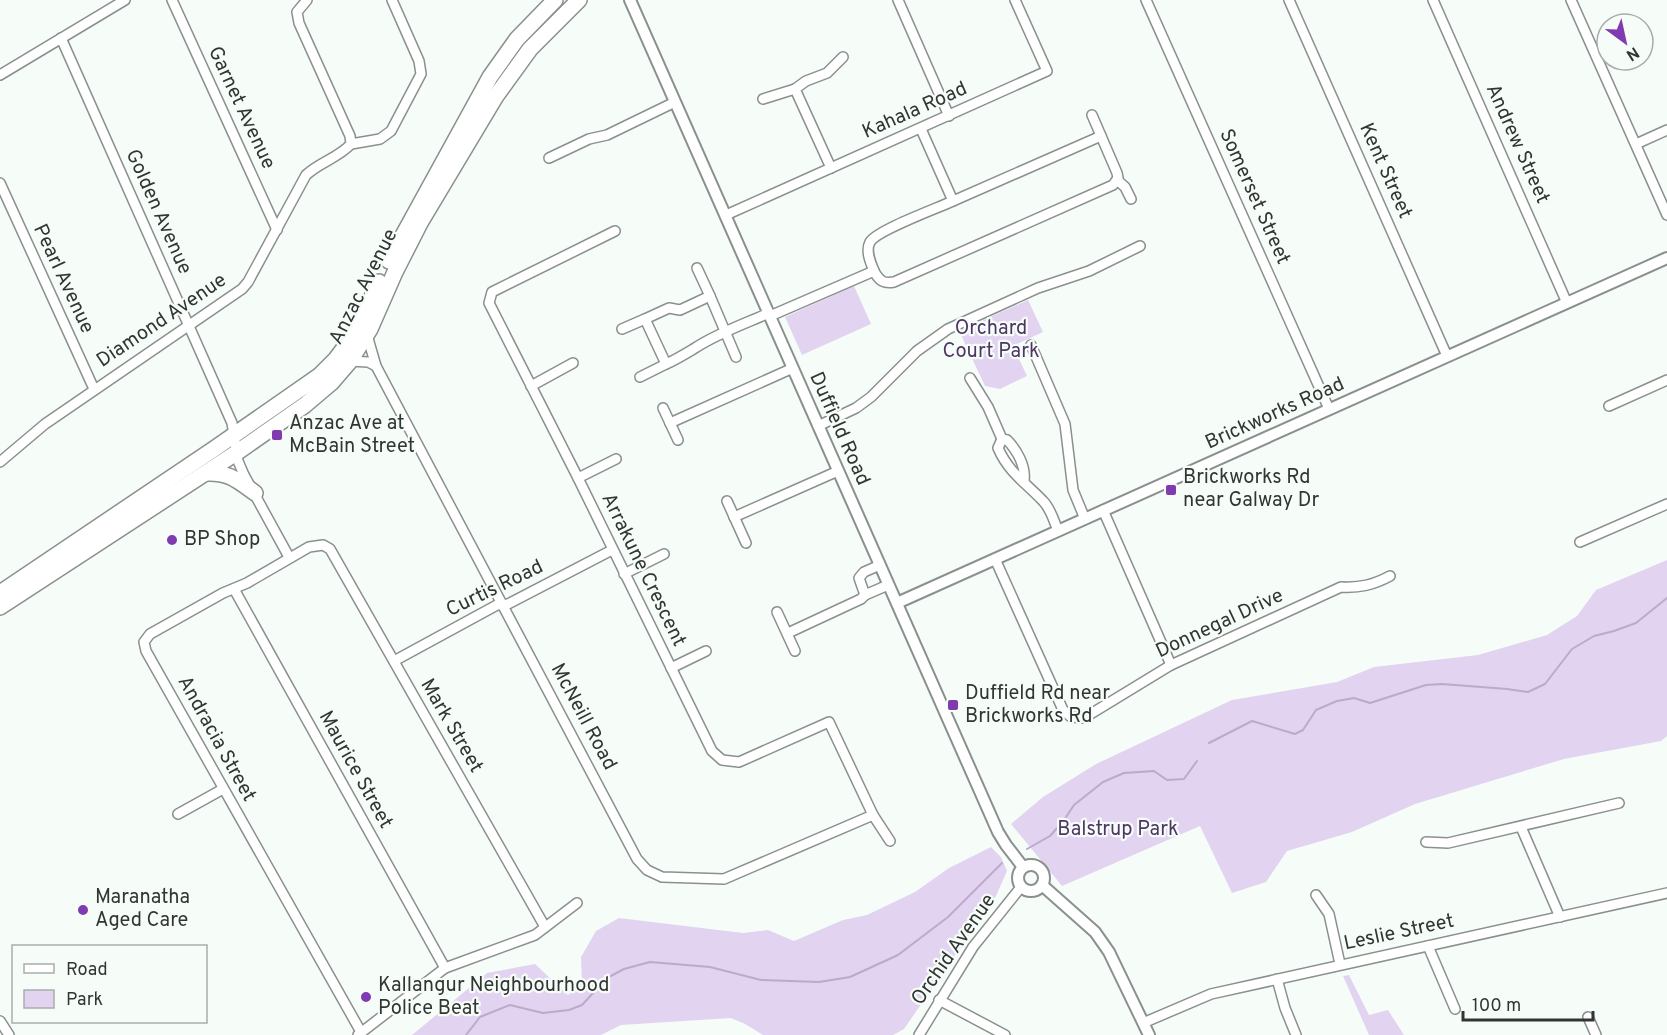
<svg xmlns="http://www.w3.org/2000/svg" width="1667" height="1035" font-family="Overpass,sans-serif">
	<rect width="100%" height="100%" fill="#f6fdf9"/>
	<g fill="#e2d3f1">
		<path d="M854,286L871,324L802,355L785,317Z"/>
		<path d="M1028,300L1043,332L1013,346L1027,376L1000,389L985,386L959,331Z"/>
		<path d="M1667,560V736L1661,741L1564,759L1415,804L1352,832L1287,851L1266,882L1232,893L1200,826L1062,886L1011,824L1043,797L1096,764L1232,700L1337,682L1374,667L1478,655L1547,635L1577,616L1596,590Z"/>
		<path d="M991,847L1001,857L1007,871L996,896L904,1029L893,1035H763L745,1024L731,1018L621,1025L601,1035H412L487,973L535,964L568,995L582,983L581,957L596,931L619,918L743,933L768,930L794,941L843,920L867,915L915,892L949,868Z"/>
		<path d="M1349,975L1369,1015L1388,1010L1404,1035H1369L1343,976Z"/>
	</g>
	<g fill="none" stroke-linecap="round" stroke-linejoin="round">
		<g stroke="#bcaacd" stroke-width="2">
			<path d="M1209,743L1252,721L1295,734L1303,730L1316,710L1337,701L1354,698L1370,703L1426,685L1442,684L1507,689L1528,692L1545,684L1572,649L1594,636L1614,631L1636,623L1667,598"/>
			<path d="M1027,849L1050,836L1064,820L1074,805L1103,782L1124,773L1154,771L1167,780L1184,779L1197,761"/>
			<path d="M466,1035L480,1017L510,1005L543,1013L569,1010L582,1005L607,978L624,969L650,962L710,967L761,980L819,982L850,977L898,955L948,917L1002,863"/>
		</g>
		<defs>
			<g id="minor">
				<path d="M172,0L277,230"/>
				<path d="M898,0L949,116"/>
				<path d="M1146,0L1329,409"/>
				<path d="M1289,0L1447,356"/>
				<path d="M1433,0L1567,303"/>
				<path d="M1571,0L1667,215"/>
				<path d="M61,38L232,423L238,461L244,475L289,557"/>
				<path d="M0,75L125,0"/>
				<path d="M763,99L795,89"/>
				<path d="M921,129L953,201L1101,136"/>
				<path d="M351,144L380,139L391,131L421,74L419,61L392,0"/>
				<path d="M1636,144L1667,130"/>
				<path d="M549,158L589,139L607,135L675,102"/>
				<path d="M831,168L795,89L806,81L827,73L843,57"/>
				<path d="M1117,180L1125,187L1131,199"/>
				<path d="M0,183L94,389"/>
				<path d="M953,201C938,208 877,230 870,242C865,251 871,264 875,273C880,281 884,284 894,282L1113,185L1118,178L1117,173L1092,115"/>
				<path d="M726,215L1047,71L1015,0"/>
				<path d="M615,231L492,292L489,303L578,478L712,751L722,760L739,762L829,722L873,815L890,841"/>
				<path d="M697,268L710,296"/>
				<path d="M770,316L874,271"/>
				<path d="M622,329L645,319"/>
				<path d="M367,335L376,366L637,859L647,870L662,877L724,879L873,815"/>
				<path d="M1031,345L1065,424L1073,490L1085,519"/>
				<path d="M736,357L710,296L680,310L669,308L645,319L666,364C677,359 685,354 695,348C718,333 744,324 769,313"/>
				<path d="M350,361L368,362L376,366"/>
				<path d="M640,377L666,364"/>
				<path d="M970,378L988,407L1002,439L1007,440C1017,450 1026,466 1024,481"/>
				<path d="M531,386L573,363"/>
				<path d="M1609,406L1667,380"/>
				<path d="M663,408L678,440"/>
				<path d="M670,423L793,368"/>
				<path d="M818,426L856,408L871,397L917,351L948,329L1038,288L1089,271L1140,246"/>
				<path d="M1002,439L998,448C1009,473 1025,482 1043,501C1051,509 1054,521 1058,531"/>
				<path d="M0,462L45,424L242,289L248,282L306,175C320,162 338,158 351,144L350,136L299,23L297,12L307,0"/>
				<path d="M578,478L616,459"/>
				<path d="M727,501L746,543"/>
				<path d="M1103,510L1171,665"/>
				<path d="M734,517L838,471"/>
				<path d="M1580,542L1667,504"/>
				<path d="M995,559L1063,710L1071,717L1084,718L1171,665L1341,587C1360,588 1373,585 1390,576"/>
				<path d="M624,574L664,554"/>
				<path d="M234,589L445,968"/>
				<path d="M865,595L888,585"/>
				<path d="M777,612L795,651"/>
				<path d="M788,633L861,599L865,595L859,578L864,572L880,565"/>
				<path d="M394,661L497,605L508,604L612,550"/>
				<path d="M671,668L706,651"/>
				<path d="M178,814L223,789"/>
				<path d="M1521,827L1560,917"/>
				<path d="M1426,842L1448,843L1619,803"/>
				<path d="M1316,895L1329,914L1340,964"/>
				<path d="M1428,946L1455,1009"/>
				<path d="M1277,979L1285,1008L1296,1035"/>
				<path d="M939,1000L1005,1035"/>
				<path d="M1588,1017L1596,1035"/>
				<path d="M0,1021L9,1035"/>
				<path d="M1143,1023L1211,994L1667,893"/>
				<path d="M361,1032L146,651L144,642L150,634L223,593L247,583L309,547L323,545L330,549L545,927"/>
				<path d="M358,1035L445,968L535,935L577,903"/>
				<path d="M919,1035L973,947L1021,887"/>
			</g>
			<g id="tertiary">
				<path d="M630,0L998,832L1006,845L1023,867"/>
				<path d="M897,603L1667,258"/>
				<circle cx="1031" cy="878" r="13"/>
				<path d="M1042,885L1095,932L1109,952L1149,1035"/>
			</g>
			<g id="trunk">
				<path d="M389,261L490,77L517,39L555,0"/>
				<path d="M206,473C229,472 237,480 255,493"/>
				<path d="M0,593L214,449L319,376L336,359L354,335L379,282"/>
				<path d="M0,607L236,453L305,405L331,383L350,361L370,329L395,272L420,223L496,96L530,49L579,0"/>
			</g>
		</defs>
		<use href="#minor" stroke="#8a908d" stroke-width="12"/>
		<use href="#tertiary" stroke="#8a908d" stroke-width="14"/>
		<use href="#trunk" stroke="#8a908d" stroke-width="18"/>
		<use href="#minor" stroke="#fff" stroke-width="9"/>
		<use href="#tertiary" stroke="#fff" stroke-width="10"/>
		<use href="#trunk" stroke="#fff" stroke-width="15"/>
	</g>
	<g fill="#7f3baf" stroke="#f6fdf9" stroke-width="2">
		<rect x="271" y="429" width="12" height="12" rx="3"/>
		<rect x="1165" y="484" width="12" height="12" rx="3"/>
		<circle cx="172" cy="540" r="6"/>
		<rect x="947" y="699" width="12" height="12" rx="3"/>
		<circle cx="83" cy="910" r="6"/>
		<circle cx="366" cy="997" r="6"/>
	</g>
	<g text-anchor="middle" dominant-baseline="central" stroke-width="4.5" stroke-linejoin="round" paint-order="stroke">
		<g font-size="20" fill="#323533" stroke="#f6fdf9">
			<text transform="translate(241 108) rotate(65)">Garnet Avenue</text>
			<text transform="translate(915 111) rotate(-24)">Kahala Road</text>
			<text transform="translate(1517 144) rotate(66)">Andrew Street</text>
			<text transform="translate(1385 171) rotate(66)">Kent Street</text>
			<text transform="translate(1254 197) rotate(66)">Somerset Street</text>
			<text transform="translate(158 212) rotate(66)">Golden Avenue</text>
			<text transform="translate(63 279) rotate(65)">Pearl Avenue</text>
			<text transform="translate(364 287) rotate(-63)">Anzac Avenue</text>
			<text transform="translate(162 321) rotate(-34)">Diamond Avenue</text>
			<text transform="translate(1275 414) rotate(-24)">Brickworks Road</text>
			<text transform="translate(839 429) rotate(66)">Duffield Road</text>
			<text transform="translate(643 570) rotate(64)">Arrakune Crescent</text>
			<text transform="translate(495 589) rotate(-26)">Curtis Road</text>
			<text transform="translate(1220 624) rotate(-25)">Donnegal Drive</text>
			<text transform="translate(583 717) rotate(62)">McNeill Road</text>
			<text transform="translate(451 726) rotate(60)">Mark Street</text>
			<text transform="translate(216 739) rotate(61)">Andracia Street</text>
			<text transform="translate(355 770) rotate(61)">Maurice Street</text>
			<text transform="translate(1399 933) rotate(-12)">Leslie Street</text>
			<text transform="translate(954 950) rotate(-55)">Orchid Avenue</text>
		</g>
		<g font-size="20" fill="#4f3564" stroke="#f6fdf9">
			<text x="991" y="329">Orchard<tspan x="991" dy="23">Court Park</tspan></text>
			<text x="1118" y="830">Balstrup Park</text>
		</g>
		<g font-size="20" fill="#323533" stroke="#f6fdf9" text-anchor="start">
			<text x="289" y="424">Anzac Ave at<tspan x="289" dy="23">McBain Street</tspan></text>
			<text x="1183" y="478">Brickworks Rd<tspan x="1183" dy="23">near Galway Dr</tspan></text>
			<text x="184" y="540">BP Shop</text>
			<text x="965" y="694">Duffield Rd near<tspan x="965" dy="23">Brickworks Rd</tspan></text>
			<text x="95" y="898">Maranatha<tspan x="95" dy="23">Aged Care</tspan></text>
			<text x="378" y="986">Kallangur Neighbourhood<tspan x="378" dy="23">Police Beat</tspan></text>
		</g>
	</g>
	<rect x="12" y="945" width="195" height="78" fill="#f6fdf9" stroke="#a8adaa" stroke-width="1.5"/>
	<rect x="24" y="964" width="30" height="9" fill="#ffffff" stroke="#a8adaa" stroke-width="1.5"/>
	<text x="66" y="975" font-size="18" fill="#323533">Road</text>
	<rect x="24" y="990" width="30" height="18" fill="#e2d3f1" stroke="#a8adaa" stroke-width="1.5"/>
	<text x="66" y="1005" font-size="18" fill="#323533">Park</text>
	<g transform="translate(1625 42) rotate(147)"><circle r="28" fill="#f6fdf9" stroke="#a8adaa" stroke-width="1.5"/>
	<path d="M0-4.5L10 22L0 15L-10 22Z" fill="#7f3baf"/>
	<text y="-9" font-size="16" font-weight="bold" text-anchor="middle" fill="#323533">N</text>
	</g>
	<path d="M1463 1011v9h130v-9" fill="none" stroke="#323533" stroke-width="3"/>
	<text x="1472" y="1011" font-size="18" fill="#323533" stroke="#f6fdf9" stroke-width="4.5" paint-order="stroke">100 m</text>
</svg>
